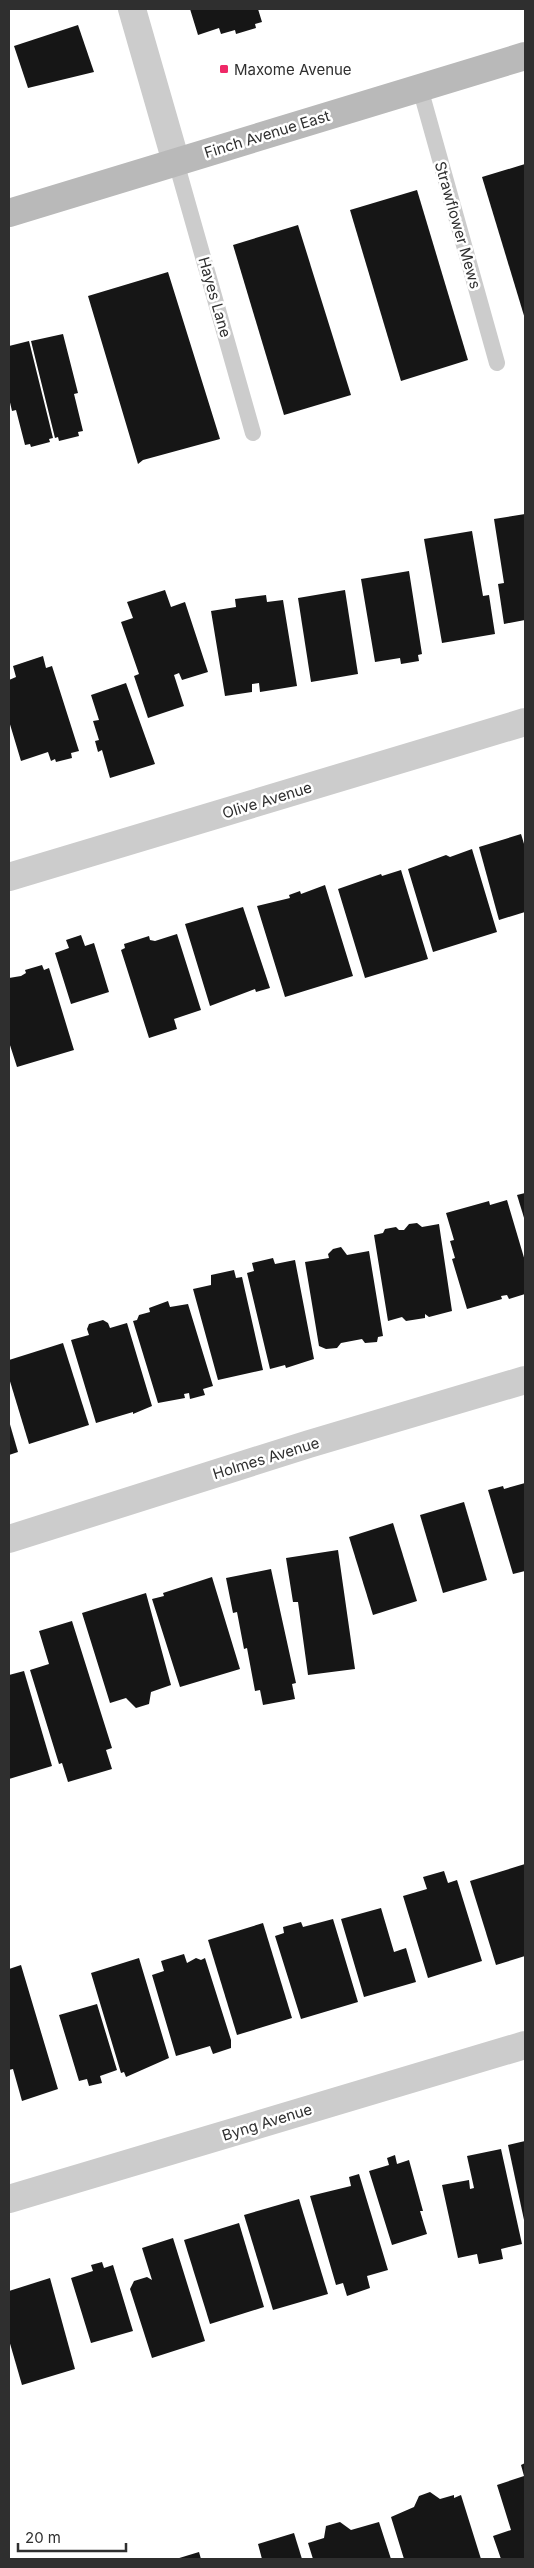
<svg xmlns="http://www.w3.org/2000/svg" width="534" height="2568" font-family="Inter,sans-serif">
	<rect width="100%" height="100%" fill="#fff"/>
	<g fill="#161616">
		<path d="M190,9H258L262,22L255,24L256,28L236,34L235,30L221,34L219,28L198,35Z"/>
		<path d="M78,25L94,72L28,88L14,46Z"/>
		<path d="M525,164V319L482,177Z"/>
		<path d="M417,190L468,360L401,381L350,210Z"/>
		<path d="M298,225L351,395L284,415L233,245Z"/>
		<path d="M168,272L220,439L143,460L138,464L88,296Z"/>
		<path d="M63,334L78,393L74,394L83,431L78,432L79,436L59,441L58,437L55,438L31,341Z"/>
		<path d="M29,341L53,438L49,439L50,442L31,447L30,444L25,445L16,410L12,411L9,398V346Z"/>
		<path d="M525,514V620L504,624L498,584L504,583L494,519Z"/>
		<path d="M472,531L483,596L489,595L495,634L442,643L424,539Z"/>
		<path d="M409,571L422,654L418,655L419,661L401,664L400,658L375,662L361,579Z"/>
		<path d="M165,590L171,607L185,602L208,672L182,680L179,673L174,675L184,706L148,718L134,676L139,674L121,622L133,618L127,602Z"/>
		<path d="M345,590L358,674L311,682L298,598Z"/>
		<path d="M266,595L267,602L283,600L297,686L260,692L259,683L252,684V692L225,696L211,611L236,607L235,599Z"/>
		<path d="M43,656L46,668L52,666L79,751L71,753L72,758L56,762L55,759L51,761L48,752L21,761L9,721V680L16,677L13,666Z"/>
		<path d="M126,683L155,764L110,778L102,750L98,752L95,741L99,740L93,721L99,720L91,695Z"/>
		<path d="M521,834L525,847V912L499,920L479,847Z"/>
		<path d="M472,849L497,932L433,952L408,869L446,855L450,857Z"/>
		<path d="M401,870L428,959L365,978L338,889L381,874L382,876Z"/>
		<path d="M325,885L353,976L285,997L257,906L290,898L289,895L300,891L301,894Z"/>
		<path d="M243,907L270,988L256,992L255,989L210,1006L185,924Z"/>
		<path d="M177,934L201,1010L174,1019L177,1029L149,1038L121,950L125,948L124,944L149,936L150,940L155,941Z"/>
		<path d="M81,935L85,946L94,943L109,992L71,1004L55,953L69,948L66,940Z"/>
		<path d="M42,965L44,970L49,968L74,1050L17,1067L9,1042V978L21,976L26,973L25,970Z"/>
		<path d="M525,1193V1221L517,1195Z"/>
		<path d="M507,1200L525,1261V1294L509,1299L507,1295L501,1296L502,1299L467,1309L452,1259L455,1258L450,1241L454,1240L446,1213L489,1201L490,1205Z"/>
		<path d="M417,1223L422,1227L439,1224L452,1311L429,1317L425,1314V1318L406,1321L402,1317L388,1321L374,1235L383,1233L385,1229L396,1227L399,1230H404L409,1224Z"/>
		<path d="M341,1247L347,1255L369,1251L383,1336L378,1337L377,1342L365,1343L362,1339L341,1343L337,1348L326,1349L319,1346L305,1262L329,1258L328,1254L333,1249Z"/>
		<path d="M273,1258L275,1264L295,1260L314,1359L286,1368L285,1365L270,1369L247,1273L254,1271L252,1263Z"/>
		<path d="M234,1270L236,1278L242,1277L263,1370L218,1380L193,1289L211,1285V1275Z"/>
		<path d="M168,1301L170,1307L188,1304L213,1386L203,1389L205,1395L190,1399L189,1393L184,1394L185,1398L158,1403L133,1321L137,1320L139,1315L150,1312L149,1308Z"/>
		<path d="M103,1320L108,1323L110,1328L127,1323L152,1406L133,1414V1412L96,1423L71,1340L89,1335L87,1329L89,1324Z"/>
		<path d="M63,1343L89,1425L29,1444L9,1378V1360Z"/>
		<path d="M9,1421L18,1452L9,1455Z"/>
		<path d="M525,1483V1571L513,1574L488,1490L503,1486L504,1489Z"/>
		<path d="M464,1502L487,1580L443,1593L420,1515Z"/>
		<path d="M393,1523L417,1601L373,1615L349,1537Z"/>
		<path d="M338,1550L355,1669L308,1675L298,1602H293L286,1558Z"/>
		<path d="M271,1569L296,1683L292,1684L295,1699L263,1705L260,1690L255,1691L247,1648L244,1649L237,1612L233,1613L226,1578Z"/>
		<path d="M212,1577L240,1669L180,1687L152,1599L164,1596L163,1593Z"/>
		<path d="M146,1593L171,1685L151,1692L149,1704L136,1708L126,1698L110,1703L82,1613Z"/>
		<path d="M72,1621L112,1748L106,1750L112,1769L68,1782L62,1763L59,1764L30,1670L49,1664L39,1631Z"/>
		<path d="M24,1671L52,1766L9,1779V1675Z"/>
		<path d="M525,1864V1956L496,1965L470,1881Z"/>
		<path d="M444,1871L448,1883L457,1880L482,1961L428,1978L403,1896L427,1889L423,1877Z"/>
		<path d="M381,1908L394,1952L406,1948L416,1982L364,1997L341,1919Z"/>
		<path d="M333,1919L358,2002L301,2019L275,1936L284,1933L283,1927L301,1922L303,1927Z"/>
		<path d="M263,1923L292,2018L237,2035L208,1940Z"/>
		<path d="M184,1954L187,1963L196,1958L201,1960L205,1958L231,2040V2048L213,2054L210,2046L176,2056L152,1975L164,1971L161,1961Z"/>
		<path d="M139,1958L169,2058L126,2077L124,2072L121,2073L91,1973Z"/>
		<path d="M21,1965L58,2089L22,2101L13,2069L9,2070V1969Z"/>
		<path d="M97,2004L117,2070L100,2076L102,2083L89,2086L87,2079L79,2081L59,2015Z"/>
		<path d="M525,2141V2220H524L508,2145Z"/>
		<path d="M501,2149L522,2244L501,2249L503,2259L479,2264L477,2254L458,2258L442,2185L469,2180L470,2189L474,2188L467,2156Z"/>
		<path d="M395,2155L397,2164L409,2160L423,2211H420L427,2234L392,2245L369,2171L389,2165L387,2158Z"/>
		<path d="M359,2174L388,2270L367,2276L370,2288L347,2296L343,2283L336,2285L310,2196L351,2186L349,2177Z"/>
		<path d="M299,2199L328,2294L273,2310L244,2215Z"/>
		<path d="M239,2223L264,2307L210,2324L184,2240Z"/>
		<path d="M173,2238L205,2341L152,2358L130,2289L134,2281L147,2277L152,2280L142,2248Z"/>
		<path d="M102,2262L104,2268L113,2265L133,2331L91,2343L71,2278L93,2271L91,2265Z"/>
		<path d="M50,2278L75,2369L22,2385L9,2340V2291Z"/>
		<path d="M525,2463V2559H501L493,2536L511,2530L497,2485L524,2476L521,2465Z"/>
		<path d="M430,2492L440,2499L454,2495V2498L461,2495L481,2559H404L391,2517L414,2507L419,2496Z"/>
		<path d="M340,2522L351,2530L379,2522L391,2559H313L308,2543L324,2538L326,2526Z"/>
		<path d="M294,2533L302,2559H262L258,2544Z"/>
		<path d="M199,2552L201,2559H176Z"/>
	</g>
	<g fill="none" stroke-linecap="round" stroke-linejoin="round">
		<g stroke="#ccc" stroke-width="16">
			<path d="M420,88L497,363"/>
			<path d="M176,162L253,433"/>
		</g>
		<g stroke="#ccc" stroke-width="28">
			<path d="M9,877L525,722"/>
			<path d="M9,1539L309,1444L525,1380"/>
			<path d="M9,2199L525,2045"/>
		</g>
		<path stroke="#ccc" stroke-width="28" d="M132,9L176,162"/>
		<path stroke="#b9b9b9" stroke-width="28" d="M9,213L525,56"/>
	</g>
	<rect fill="#ef2867" stroke="#fff" stroke-width="2" x="219" y="64" width="10" height="10" rx="2.5"/>
	<g text-anchor="middle" dominant-baseline="central" stroke-width="5" stroke-linejoin="round" paint-order="stroke">
		<g font-size="15" fill="#2f2f2f" stroke="#fff" text-anchor="start">
			<text x="234" y="69">Maxome Avenue</text>
		</g>
		<g font-size="15" fill="#2f2f2f" stroke="#fff">
			<text transform="translate(267 134) rotate(-17)">Finch Avenue East</text>
			<text transform="translate(458 225) rotate(74)">Strawflower Mews</text>
			<text transform="translate(215 297) rotate(74)">Hayes Lane</text>
			<text transform="translate(267 800) rotate(-17)">Olive Avenue</text>
			<text transform="translate(266 1458) rotate(-17)">Holmes Avenue</text>
			<text transform="translate(267 2122) rotate(-17)">Byng Avenue</text>
		</g>
	</g>
	<rect width="534" height="2568" fill="none" stroke="#2f2f2f" stroke-width="20"/>
	<path d="M18 2543v8h108v-8" fill="none" stroke="#2f2f2f" stroke-width="2.5"/>
	<text x="25" y="2543" font-size="15" fill="#2f2f2f" stroke="#ffffff" stroke-width="4" paint-order="stroke">20 m</text>
</svg>
